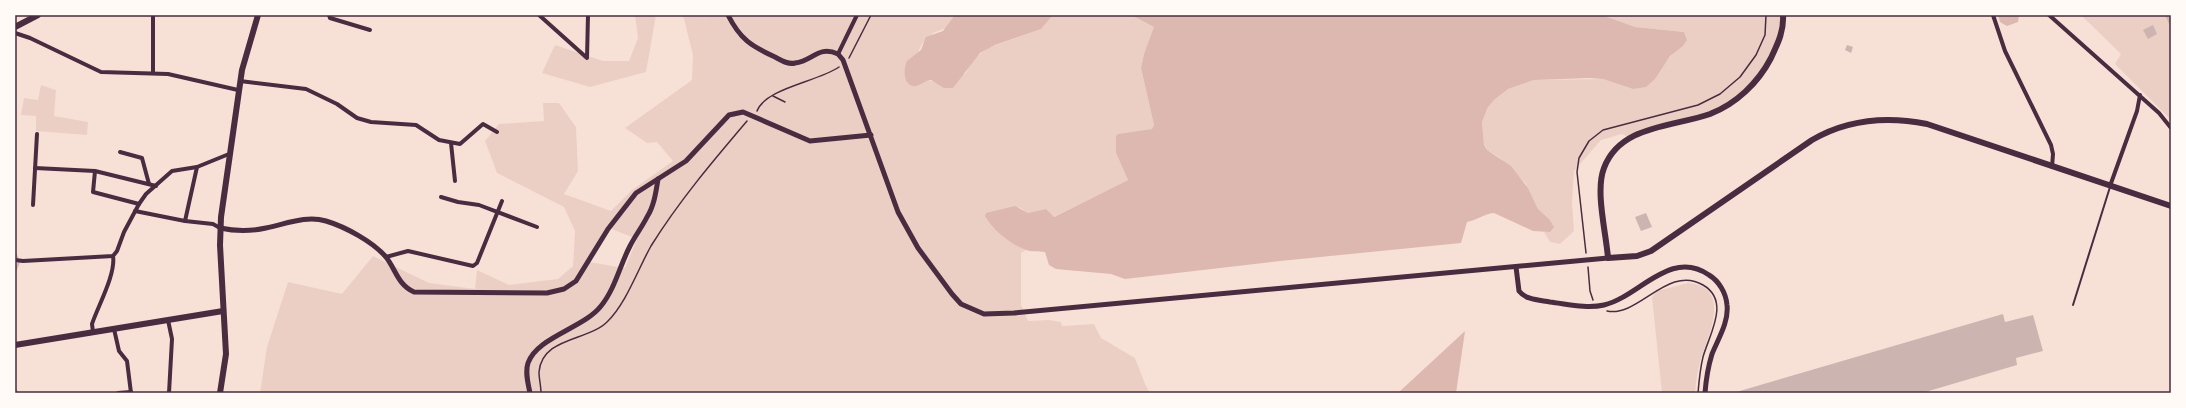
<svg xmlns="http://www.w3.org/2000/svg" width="2186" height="408" font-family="'Source Sans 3',sans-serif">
	<rect width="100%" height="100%" fill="#f7e1d7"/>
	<g fill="#ebcfc5" fill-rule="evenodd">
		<path d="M635,15H656L646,72L590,87L542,73L555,45L603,61H629L638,38Z"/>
		<path d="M683,15H702L704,17L709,15H955L946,28L933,33L922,44L917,54L906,64L905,76L918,86L927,80L935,82L965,74L975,58L988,48L1041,29L1053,15H1131L1154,27V31L1144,54L1141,68L1154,125L1152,129L1118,134L1116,153L1128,180L1053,217L1046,209L1028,213L1019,207L1002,236L1026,250L1021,253V305L1028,321L1049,320L1061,322L1062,326L1094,324L1101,338L1135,358L1145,384L1150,393H260L267,347L288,282L342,294L373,256L429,283L475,289L477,270L509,285L558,279L573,266L575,231L564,207L497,173L485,141L499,124L544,121L543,103H559L576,127L578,171L564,194L611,211L632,190L673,161L657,142L647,143L625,128L692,80L693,55ZM609,228L637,239L625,268L589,262L580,276H576Z"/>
		<path d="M1602,15H1783V24L1766,68L1726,106L1629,137L1622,134L1601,140L1574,171L1572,203L1574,231L1560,244L1550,242L1544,232H1550L1549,219L1538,209L1526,184L1499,157L1487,150L1484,144L1482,122L1488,107L1494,100L1508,89L1534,80L1603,79L1633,89L1663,65L1674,52L1683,46L1687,40L1684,32L1635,27Z"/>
		<path d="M2081,15H2171V120L2115,64L2121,54Z"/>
		<path d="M41,85L56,90L54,116L88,122L87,135L36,131V116L21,115L24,98L38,100Z"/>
		<path d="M1688,283C1734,287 1707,338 1700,362C1697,372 1696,383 1695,393H1662L1652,297L1657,291Z"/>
	</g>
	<g fill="#dcb8b0">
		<path d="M955,15H1053L1041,29L995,45L980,53L953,88H944L931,80C925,80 922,85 916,86C903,88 903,68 907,61L921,50L926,37L943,31Z"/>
		<path d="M1131,15H1602L1635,27L1684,32L1687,40L1683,46L1670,56L1655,79L1646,87L1633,89L1603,79L1590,78L1534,80L1508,89L1494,100L1488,107L1482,122L1484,145L1487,150L1511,166L1528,188L1538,209L1549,219L1554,227L1550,232L1533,231L1494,213C1484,214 1477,220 1467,222L1461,243L1280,261L1125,279L1111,274L1056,269L1049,265L1045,252C1039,251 1031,252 1026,250C1010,244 993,230 985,216L986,213L1015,206L1028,213L1046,209L1054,217L1128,180L1116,153V136L1118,134L1152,129L1154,125L1141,68L1144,54L1154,27Z"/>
		<path d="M1998,15H2019L2018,22L2007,26L2000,22Z"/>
		<path d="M1465,331L1456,393H1398Z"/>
	</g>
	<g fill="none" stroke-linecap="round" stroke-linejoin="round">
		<g stroke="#dcb8b0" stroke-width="2.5">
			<path d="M15,253L19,262L15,271"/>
			<path d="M15,388L17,393"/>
		</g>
	</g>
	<g fill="#ccb4b1">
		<path d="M2165,15H2171V28Z"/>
		<path d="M2153,25L2157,34L2148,39L2143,30Z"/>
		<path d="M1847,45L1853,47L1851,53L1845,50Z"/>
		<path d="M1646,213L1652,227L1641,231L1635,217Z"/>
		<path d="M2003,314L2005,322L2033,315L2043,351L2016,358L2017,365L1922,393H1733Z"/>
	</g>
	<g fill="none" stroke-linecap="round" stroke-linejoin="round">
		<g stroke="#4a2c40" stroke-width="1.5">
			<path d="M849,58L871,15"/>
			<path d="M773,96L785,102"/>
			<path d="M757,111C766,88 817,82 839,67"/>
			<path d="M1586,253L1577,172L1579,158L1589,141L1603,130L1698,105L1720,94L1740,77L1756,55L1765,35L1766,15"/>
			<path d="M1588,267L1590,291L1593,300"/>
			<path d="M1607,311C1638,318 1668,264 1703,285C1731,301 1709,335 1703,357C1700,369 1699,381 1698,393"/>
			<path d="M541,393C541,386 539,379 539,372C542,337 588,341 607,322C626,304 638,269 651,246C679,201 713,161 747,121"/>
		</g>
		<path stroke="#4a2c40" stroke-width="2" d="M2073,305L2110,187"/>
		<g stroke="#4a2c40" stroke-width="4">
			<path d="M329,15L330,18L370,30"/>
			<path d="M539,15L587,58L588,15"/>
			<path d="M1993,15L2005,51L2051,145L2053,154L2052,167"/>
			<path d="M2049,15L2159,113L2171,128"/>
			<path d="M15,33L30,38L101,72L168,74L238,90"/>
			<path d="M838,54L857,15"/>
			<path d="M153,73V15"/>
			<path d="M240,81L306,89L337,104L357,118L371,122L416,125L439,140L460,144L483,124L497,132"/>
			<path d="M451,143L455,181"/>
			<path d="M120,152L142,158L149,184"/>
			<path d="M35,168L95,171L156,186"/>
			<path d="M95,171L93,192L139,204"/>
			<path d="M2110,186L2137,111L2140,95"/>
			<path d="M441,197L458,202L479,205L537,227"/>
			<path d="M33,205L37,134"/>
			<path d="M135,211L185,221L213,224L220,228"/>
			<path d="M185,221L197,167"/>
			<path d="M386,257L408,251L473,266L477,263L502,201"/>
			<path d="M15,260L23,261L113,256L117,251L124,232L139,204L146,194L172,171L197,167L229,154"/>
			<path d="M168,320L172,339L169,393"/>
			<path d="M114,329L119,351L127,361L131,393"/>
			<path d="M93,332L92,324C98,306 116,274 113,256"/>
			<path d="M118,393L131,392"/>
		</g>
		<g stroke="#4a2c40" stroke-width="5">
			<path d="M728,15C740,39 751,46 775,57C781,60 788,65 795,63C813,61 818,45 838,54L843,60L898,212L918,248L952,294L961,304L984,314L1014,313L1608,258"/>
			<path d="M220,228C234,231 252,231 266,228C286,224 306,215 326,221C346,227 373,242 386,257C396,270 398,285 414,292L547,293L564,289L576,281L608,229L636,193L686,161L729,115L743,112L810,141L871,135"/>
			<path d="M1516,267L1519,291C1526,300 1539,300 1550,302C1567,304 1587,309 1604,305C1639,297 1670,248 1709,275C1719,281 1726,293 1727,305C1729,322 1718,339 1712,354C1708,367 1706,380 1705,393"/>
			<path d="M530,393C528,384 525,372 528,363C537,337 584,328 601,306C615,289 620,265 630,246C635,236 642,227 647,217C654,206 656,192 658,179"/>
		</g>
		<g stroke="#4a2c40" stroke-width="6">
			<path d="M1783,15C1784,31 1778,43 1771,58C1758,83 1736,104 1710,114C1673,127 1620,125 1604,168C1595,191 1606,232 1608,258L1637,256L1651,251L1812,140C1848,119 1887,116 1927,124L2171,206"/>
			<path d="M15,27L38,15"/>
			<path d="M15,345L223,311"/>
			<path d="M220,393L226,354L220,245L221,217L242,70L258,15"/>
		</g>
	</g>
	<rect width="2186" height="408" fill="none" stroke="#fffaf5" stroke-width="32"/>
	<rect x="16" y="16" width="2154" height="376" fill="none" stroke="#4a2c40" stroke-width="1.5"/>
</svg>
